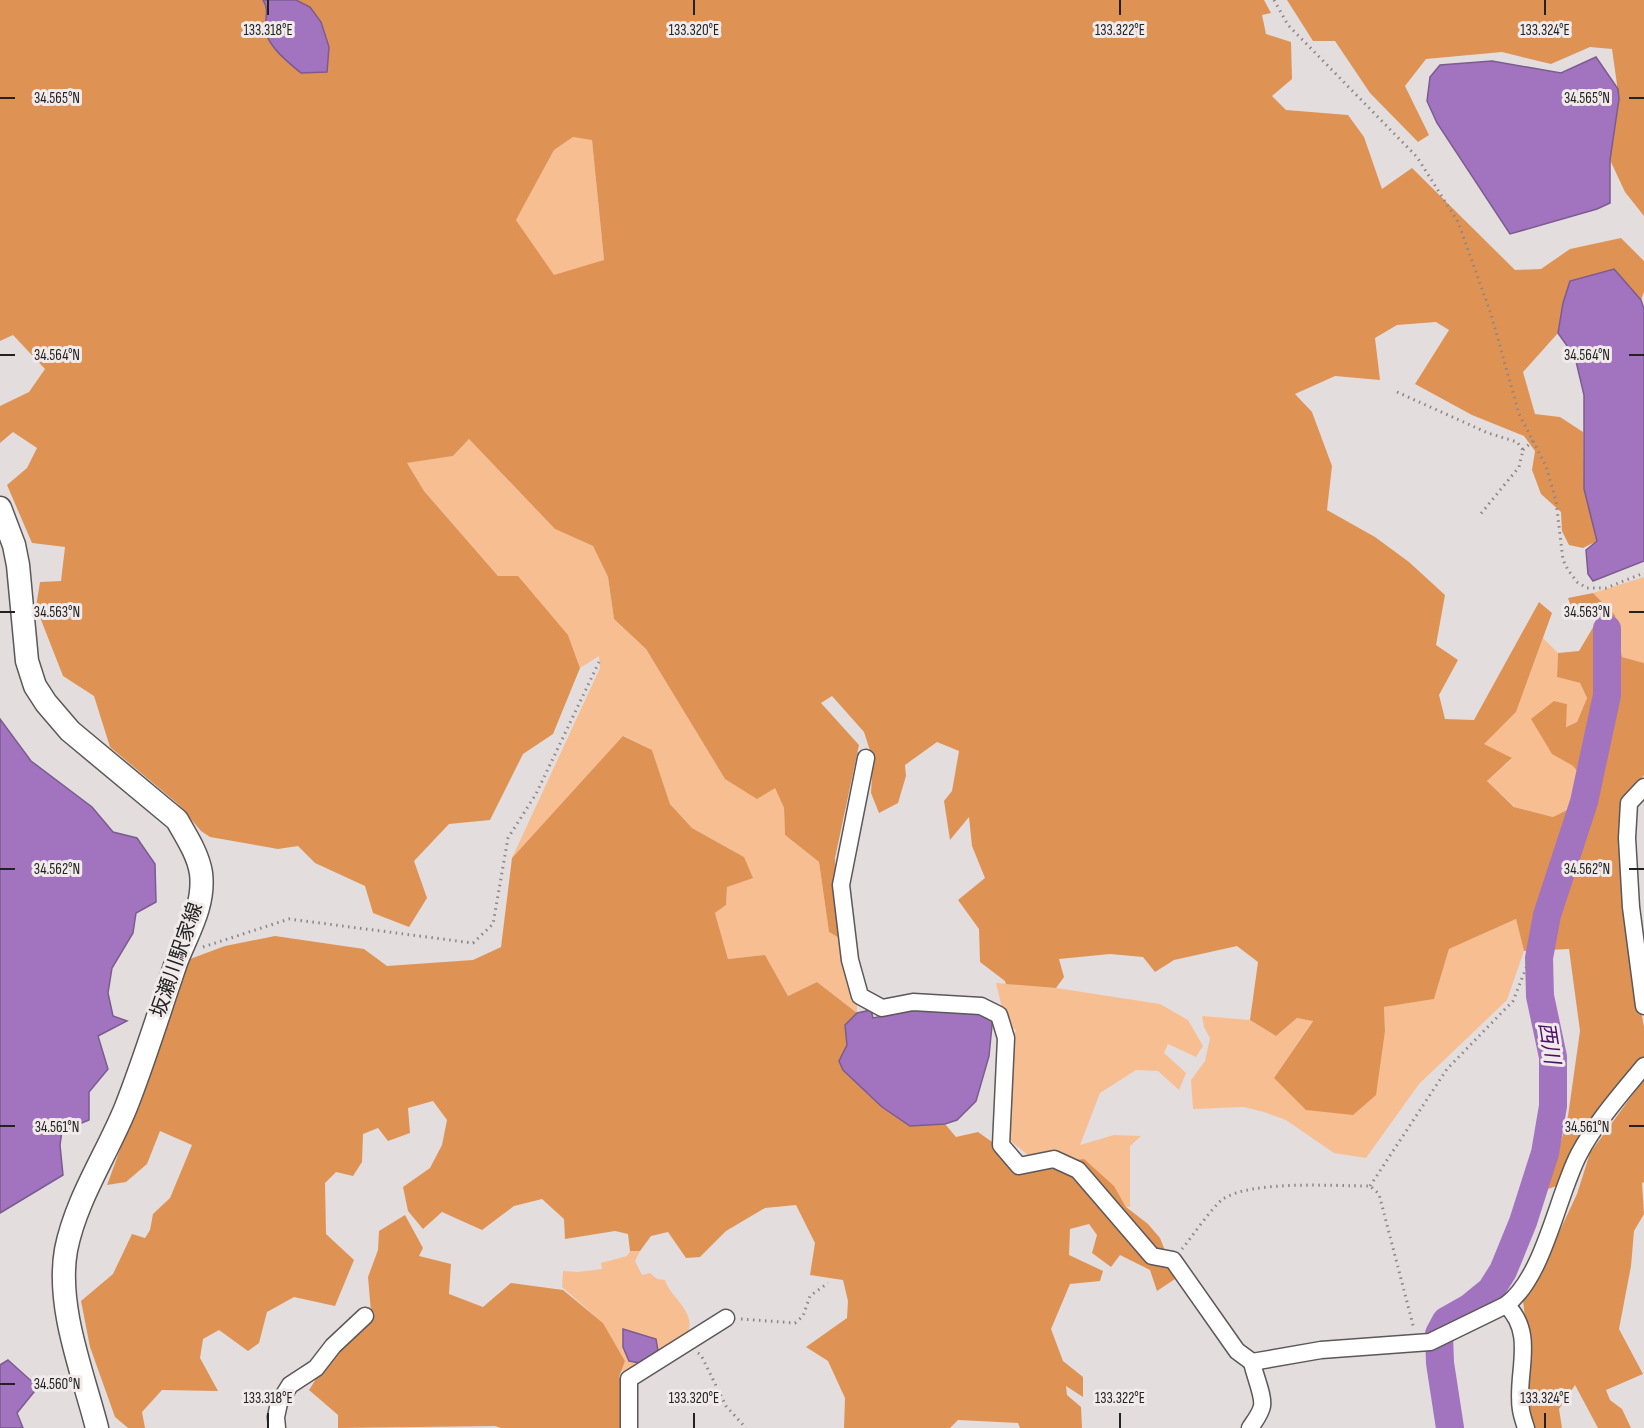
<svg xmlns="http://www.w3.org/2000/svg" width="1644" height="1428" font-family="'Sofia Sans Condensed','Noto Sans JP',sans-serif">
	<rect width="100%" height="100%" fill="#e4ddde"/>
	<g fill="#f7be92" fill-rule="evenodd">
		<path d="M573,137L592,139L604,261L554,276L516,220L554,150Z"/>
		<path d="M469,439L555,529L593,546L608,577L614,619L646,649L725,779L775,788L784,808L785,835L819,862L829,932L841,939L857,1002V1013L817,982L788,996L765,955L728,959L715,913L726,905L727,887L744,857L692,828L670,804L652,750L624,736L512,858L600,668L599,656L580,668L568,635L498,576L424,491L406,463L453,456Z"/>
		<path d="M1644,577V663L1622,657L1615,615L1593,593Z"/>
		<path d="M1543,638L1558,653L1557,677L1580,683L1587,698L1577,722L1565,727L1567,704L1554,701L1552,754L1573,766L1597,795L1553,817L1515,807L1487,781L1512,759L1483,744L1516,712Z"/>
		<path d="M1516,919L1524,951L1507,1000L1419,1084L1366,1158L1334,1153L1286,1120L1264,1112L1244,1107L1193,1109L1191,1080L1205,1061L1210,1038L1204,1027L1202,1016L1250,1020L1276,1036L1297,1018L1313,1020L1274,1078L1385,1031L1384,1007L1434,999L1449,949Z"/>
		<path d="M996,983L1056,988L1160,1004L1188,1020L1203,1046L1196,1057L1168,1044L1164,1053L1186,1073L1179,1090L1158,1071L1136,1070L1100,1093L1080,1145L1114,1135L1141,1136L1130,1146V1207H1126L1114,1186L1040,1165L1007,1138L1006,1051L1016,1030L1006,1024Z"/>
		<path d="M630,1251H640L635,1261L642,1275L650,1273L657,1279L665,1280C671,1299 698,1312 687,1335L636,1370L621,1371L625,1361L603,1323L562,1287L563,1271L578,1272L602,1269L601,1263L627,1256ZM624,1329L656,1339L628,1357L623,1347Z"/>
	</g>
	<g fill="#de9354" fill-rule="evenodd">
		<path d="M0,0H263L267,6L266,34L310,7L296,0H1264L1271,13L1262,15L1266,34L1291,42L1292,79L1272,96L1286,110L1348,115L1364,137L1382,189L1412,168L1515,270L1541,269L1570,249L1621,238L1644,261V292L1641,300L1614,269L1563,303L1558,333L1523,372L1535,414L1560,417L1583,432L1584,489L1597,541L1583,548L1569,545L1562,531L1561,512L1541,494L1532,470L1535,451L1524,436L1472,415L1415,384L1449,330L1436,322L1397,325L1375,338L1380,380L1335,376L1295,394L1312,412L1332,466L1327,510L1375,537L1409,562L1445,595L1436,645L1458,660L1439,695L1445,719L1474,720L1539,602L1552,613L1516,712L1484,744L1512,758L1487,781L1514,807L1553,817L1597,795L1573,766L1552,754L1531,719L1554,701L1567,704L1566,727L1577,722L1587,698L1580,683L1557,677L1558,653L1579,651L1598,619L1575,618L1568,598L1593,593L1615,615L1622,657L1644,663V775L1624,801L1640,1005L1644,1027V1057L1610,1096L1565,1183L1548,1189L1568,1116L1580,1031L1569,949L1524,951L1516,919L1449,949L1434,999L1384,1007L1385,1031L1376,1095L1353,1115L1306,1110L1274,1078L1313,1021L1297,1018L1276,1036L1250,1020L1258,962L1237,946L1174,960L1155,972L1143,957L1110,954L1059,959L1064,977L1056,988L1006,984L1005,981L980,962L979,929L958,900L985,878L972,846L969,817L950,840L944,801L952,791L959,751L937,742L905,765L906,776L898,803L879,813L871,793L873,760L864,732L832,696L821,703L859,745L835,858L841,939L829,932L819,862L785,835L784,808L775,788L757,799L725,779L646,649L614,619L608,577L593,546L555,529L469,439L453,456L407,463L424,491L498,576H518L568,635L580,668L553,734L523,754L490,820L449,824L414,861L427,898L409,927L373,913L365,886L315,863L298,846L278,849L210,837L201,831L178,804L110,747L94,696L63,676L36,607L40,582L61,581L65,547L32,543L7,485L27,468L37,448L13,432L0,443V406L29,392L45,369L13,335L0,341ZM573,137L592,140L604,260L554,275L516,220L554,150Z"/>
		<path d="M1287,0H1644V216L1625,192L1610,160L1619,99L1612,49L1590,47L1551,64L1502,52L1426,59L1405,86L1429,135L1418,142L1370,93L1335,41H1313Z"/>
		<path d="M623,736L652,750L670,804L692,828L744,857L753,878L727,887L726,905L715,913L728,959L765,955L788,996L817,982L857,1013L845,1025L847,1045L839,1061L910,1126L945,1124L956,1137L978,1132L995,1144L1023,1171L1040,1165L1084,1159L1114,1186L1126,1207L1148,1224L1160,1238L1170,1263L1181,1275L1157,1291L1150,1270L1120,1255L1111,1267L1092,1253L1097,1235L1089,1224L1070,1229L1069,1255L1103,1271L1100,1281L1070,1284L1051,1329L1063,1361L1083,1377V1397L1066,1386L1067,1395L1081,1407L1082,1428H1020L1018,1423L958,1420L950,1428H844L845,1398L828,1361L806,1347L847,1318L848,1301L843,1280L810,1275L815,1243L796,1205L765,1208L726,1231L700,1257L686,1258L668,1232L651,1236L640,1251H630L628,1234L615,1231L565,1239L564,1219L542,1199L514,1206L482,1230L442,1212L423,1229L408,1211L403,1187L430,1168L442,1145L447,1120L433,1101L408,1108L410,1133L388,1141L378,1128L363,1134L362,1162L353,1176L336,1172L325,1183L326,1234L354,1260L335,1306L294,1297L267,1312L259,1343L248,1351L219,1330L203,1339L200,1358L218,1391L162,1390L142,1412L145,1428H128L115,1417L90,1347L81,1301L113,1274L132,1234L145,1238L150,1230L153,1214L170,1198L192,1145L160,1131L147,1164L126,1182L107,1185L190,959L225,946L275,936L364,949L387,966L473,960L501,947L512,858Z"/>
		<path d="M1644,1079V1182L1642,1183L1644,1214L1634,1231L1631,1266L1619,1329L1643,1374L1606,1390L1610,1400L1622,1409L1631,1428H1598L1575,1385L1559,1409L1562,1428H1531L1524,1398L1527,1335L1523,1301L1538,1277L1577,1194L1590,1153Z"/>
		<path d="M405,1215L423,1248L419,1256L451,1264L449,1294L483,1307L511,1283L563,1290L603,1323L625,1361L619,1377L626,1384V1428H501L495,1426L338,1428V1415L309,1390L335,1349L371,1312L368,1277L378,1250L379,1231Z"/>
	</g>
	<g fill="#a274c0" stroke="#7c5b90" stroke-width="1.5">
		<path d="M263,0H296L310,7L321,22L329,47L327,72L301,73C289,63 270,48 266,33C264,21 270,10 263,0Z"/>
		<path d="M1596,57L1618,89L1619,99L1610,160V203L1597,209L1510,234L1437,123L1427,101L1430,77L1440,65L1492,61L1561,73Z"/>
		<path d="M1614,269L1641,300L1644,309V561L1593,581L1588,574L1586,550L1597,541L1584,489V395L1575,357L1558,333L1563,303L1570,281Z"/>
		<path d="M0,719L31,761L92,807L113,832L137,838L155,864L156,902L136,913L133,933L112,968L108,993L113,1016L127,1021L98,1036L108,1069L89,1092V1120L62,1131L60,1145L63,1175L0,1213Z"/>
		<path d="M926,1008L993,1015L989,1056L976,1101L957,1120L945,1124L910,1126L882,1107L843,1070L839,1061L847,1045L845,1025L857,1013L871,1010L873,1018Z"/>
		<path d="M623,1329L656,1339L658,1351L640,1363L629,1361L623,1347Z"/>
		<path d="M8,1360L38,1387L17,1413L23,1428H0V1365Z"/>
	</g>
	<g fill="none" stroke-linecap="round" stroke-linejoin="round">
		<path stroke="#a274c0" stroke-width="28" d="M1450,1428L1440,1363L1439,1334L1446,1321L1469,1308L1491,1290L1503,1271L1523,1222L1545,1153L1553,1106V1057L1540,996L1539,958L1547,915L1584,802L1607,695V629"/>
		<defs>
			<g id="street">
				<path d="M866,758L841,885L850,960L860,996L882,1008L913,1002L981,1006L999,1015L1006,1038L1001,1145L1019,1166L1054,1159L1078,1170L1152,1256L1173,1260L1237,1351L1252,1362L1321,1350L1430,1342L1506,1305C1544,1277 1557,1196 1579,1154C1596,1122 1621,1094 1644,1066"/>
				<path d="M1644,787L1629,803L1627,838L1631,907L1644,1006"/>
				<path d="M1506,1305C1537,1334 1515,1375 1521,1410C1522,1416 1524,1422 1526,1428"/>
				<path d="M277,1428L276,1417L279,1403L290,1385L316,1368L333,1346L365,1316"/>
				<path d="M629,1428V1379L726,1318"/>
				<path d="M1250,1428C1254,1422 1261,1413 1262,1406C1264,1396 1254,1374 1252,1362"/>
			</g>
			<path id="secondary" d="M0,508L14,545L18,565L27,661L35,686L46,703L70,731L177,820C186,836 198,854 201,873C205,905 188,932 177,960C160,1009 145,1059 126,1107C107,1154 76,1199 66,1250C56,1307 83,1373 97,1428"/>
		</defs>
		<use href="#street" stroke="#5c5758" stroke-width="19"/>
		<use href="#secondary" stroke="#5c5758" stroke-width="25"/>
		<g stroke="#8b8687" stroke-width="3" stroke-dasharray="1.5 4.5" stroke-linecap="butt">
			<path d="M1274,0L1288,25L1417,157L1458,222L1491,314L1519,414L1546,466L1556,501L1563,560L1568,570L1577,582L1587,588H1606L1644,573"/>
			<path d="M1397,392L1488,433L1517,442L1523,450L1519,467L1479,516"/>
			<path d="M1523,450L1533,441"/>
			<path d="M203,947L289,919L473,943L493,924L508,838L536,794L599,662"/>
			<path d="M1370,1186L1447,1069L1513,1001L1530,958"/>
			<path d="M1182,1249C1191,1238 1213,1206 1223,1199C1252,1180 1334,1186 1370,1186L1379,1194L1414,1329"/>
			<path d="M741,1319L795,1323L803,1316L810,1296L828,1283"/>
			<path d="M698,1353L701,1355L726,1406L746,1428"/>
		</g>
		<use href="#street" stroke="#fff" stroke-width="16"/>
		<use href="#secondary" stroke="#fff" stroke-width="22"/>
	</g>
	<path fill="none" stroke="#232121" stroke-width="2" d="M268,0V15M694,0V15M1120,0V15M1545,0V15M0,98H15M1629,98H1644M0,355H15M1629,355H1644M0,612H15M1629,612H1644M0,869H15M1629,869H1644M0,1126H15M1629,1126H1644M0,1384H15M268,1413V1428M694,1413V1428M1120,1413V1428M1545,1413V1428"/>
	<g text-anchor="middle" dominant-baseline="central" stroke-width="6" stroke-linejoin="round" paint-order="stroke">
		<g font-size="20" fill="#232121" stroke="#f1eaeb">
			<text transform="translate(177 960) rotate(-71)">坂瀬川駅家線</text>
		</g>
		<g font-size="21" font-style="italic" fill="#4e0d6c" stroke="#f1eaeb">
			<text transform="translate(1549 1043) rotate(81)">西川</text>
		</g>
	</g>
	<g font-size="15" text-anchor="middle" fill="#232121" stroke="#f1eaeb" stroke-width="6" stroke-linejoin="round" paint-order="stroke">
		<text x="268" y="35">133.318°E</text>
		<text x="694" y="35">133.320°E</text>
		<text x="1120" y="35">133.322°E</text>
		<text x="1545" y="35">133.324°E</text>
		<text x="57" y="103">34.565°N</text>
		<text x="1587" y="103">34.565°N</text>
		<text x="57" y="360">34.564°N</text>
		<text x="1587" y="360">34.564°N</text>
		<text x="57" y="617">34.563°N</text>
		<text x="1587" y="617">34.563°N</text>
		<text x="57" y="874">34.562°N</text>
		<text x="1587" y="874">34.562°N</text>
		<text x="57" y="1132">34.561°N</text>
		<text x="1587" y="1132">34.561°N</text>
		<text x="57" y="1389">34.560°N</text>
		<text x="268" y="1403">133.318°E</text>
		<text x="694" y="1403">133.320°E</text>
		<text x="1120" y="1403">133.322°E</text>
		<text x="1545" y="1403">133.324°E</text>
	</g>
</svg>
